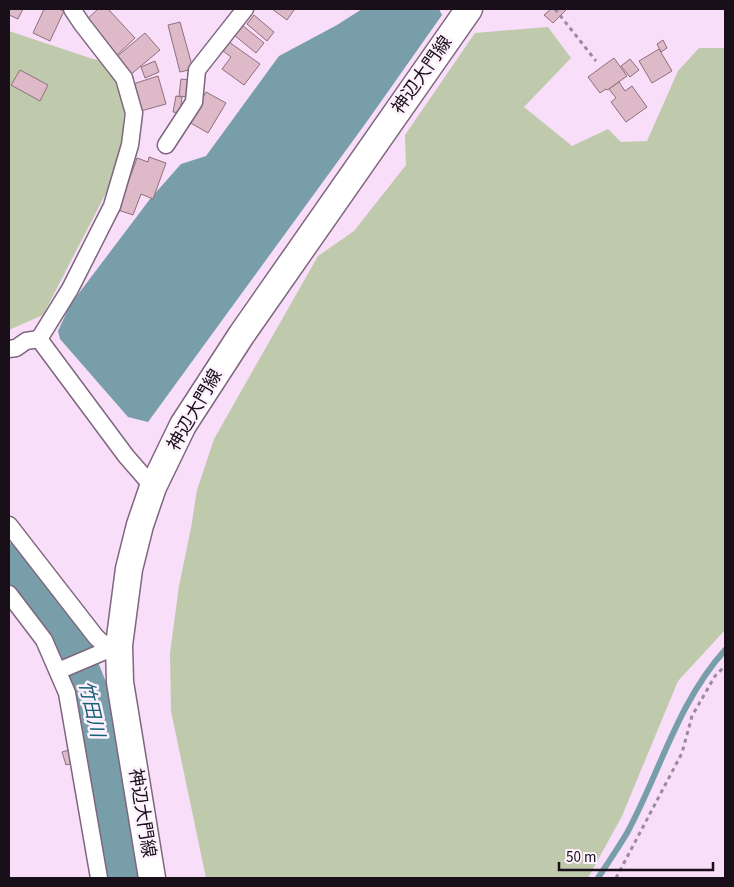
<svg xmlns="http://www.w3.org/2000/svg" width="734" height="887" font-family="'Source Sans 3','Noto Sans JP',sans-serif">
	<rect width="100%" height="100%" fill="#f9def9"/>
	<g fill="#becaab">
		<path d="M548,27L571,58L524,107L572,146L608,129L621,142L647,141L678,71L699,48H725V630L678,681L622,816L588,878H206L171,711L170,653L179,586L191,528L197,490L214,439L318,256L354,231L406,165L405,135L475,33Z"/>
		<path d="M9,31L93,59L106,61L125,103L121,150L106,193L43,315L9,330Z"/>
	</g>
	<path fill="#789eaa" d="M362,9H439L442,15L368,120L148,422L128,417L60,339L58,331L70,305L150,199L181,164L206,156L279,56L337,25Z"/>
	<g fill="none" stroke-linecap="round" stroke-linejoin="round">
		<path stroke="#789eaa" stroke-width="6" d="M598,878C608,863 618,848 627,833C660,772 678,702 725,650"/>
		<path stroke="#789eaa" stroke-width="36" d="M9,561L70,640L89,688L126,878"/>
	</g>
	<g fill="#deb9c8" stroke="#8f6e7c">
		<path d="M9,9H23L18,19L9,15Z"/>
		<path d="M44,9H59L64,11L50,41L33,33Z"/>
		<path d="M98,9H108L135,38L117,55L85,21Z"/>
		<path d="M272,9H292L294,10L287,20Z"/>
		<path d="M551,9H565L566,10L553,23L544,15Z"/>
		<path d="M254,15L274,32L267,41L247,24Z"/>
		<path d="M180,22L193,69L180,72L168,25Z"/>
		<path d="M242,25L264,43L256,53L234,35Z"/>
		<path d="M145,33L160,50L129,76L115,58Z"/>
		<path d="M663,40L667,48L661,52L657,44Z"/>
		<path d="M229,42L260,64L244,85L222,69L231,57L223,51Z"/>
		<path d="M659,49L672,71L652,83L639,61Z"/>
		<path d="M614,58L627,76L609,89L607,90L606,89L600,93L588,77Z"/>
		<path d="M630,59L639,70L630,77L621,66Z"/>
		<path d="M155,61L159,72L145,78L141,67Z"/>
		<path d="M20,70L48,85L40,101L11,85Z"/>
		<path d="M158,76L166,104L141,111L133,84Z"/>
		<path d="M181,79L190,80L188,97L179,96Z"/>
		<path d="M619,82L625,91L632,86L647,107L626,122L611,102L616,98L609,89Z"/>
		<path d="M206,92L226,103L208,133L189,122Z"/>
		<path d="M176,96L182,97L180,113L173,112Z"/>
		<path d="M149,157L166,163L153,199L141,194L133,215L118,210L137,158L148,162Z"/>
		<path d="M69,750L73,763L66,765L62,752Z"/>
	</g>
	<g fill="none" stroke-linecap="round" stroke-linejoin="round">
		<defs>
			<g id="street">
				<path d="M72,9L82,24L124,78L134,113L130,145L112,206L70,289L39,339L126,456L153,487"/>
				<path d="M166,145L194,102L197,70L245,9"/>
				<path d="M9,349L16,348L26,341L39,339"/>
				<path d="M9,525L96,637L108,648"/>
				<path d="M9,594L44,640L67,693L99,878"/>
				<path d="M58,671L117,646"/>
			</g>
			<path id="primary" d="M152,878L120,682L119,645L129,569L140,525L153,487L183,425L242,334L469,9"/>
		</defs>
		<use href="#street" stroke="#7e667e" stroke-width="19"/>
		<use href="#primary" stroke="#7e667e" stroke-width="29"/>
		<g stroke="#9d899d" stroke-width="3" stroke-dasharray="4 4" stroke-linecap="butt">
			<path d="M555,9L596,61"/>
			<path d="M616,878L682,753L692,716L715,676L725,666"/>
		</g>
		<use href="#street" stroke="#fff" stroke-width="16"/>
		<use href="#primary" stroke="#fff" stroke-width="26"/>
	</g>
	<g text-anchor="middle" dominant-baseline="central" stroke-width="5" stroke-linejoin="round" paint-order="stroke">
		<g font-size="18" fill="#180f18" stroke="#fcf1fc">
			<text transform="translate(422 75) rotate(-55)">神辺大門線</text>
			<text transform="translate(195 410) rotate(-60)">神辺大門線</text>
			<text transform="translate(142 813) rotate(81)">神辺大門線</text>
		</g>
		<g font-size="19" font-style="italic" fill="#166174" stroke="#fcf1fc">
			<text transform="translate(91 709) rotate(77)">竹田川</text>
		</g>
	</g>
	<rect width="734" height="887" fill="none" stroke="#180f18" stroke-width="20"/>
	<path d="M559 862v8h154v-8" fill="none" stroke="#180f18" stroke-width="2.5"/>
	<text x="566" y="862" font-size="15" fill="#180f18" stroke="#fcf1fc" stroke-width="4" paint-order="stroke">50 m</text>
</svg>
